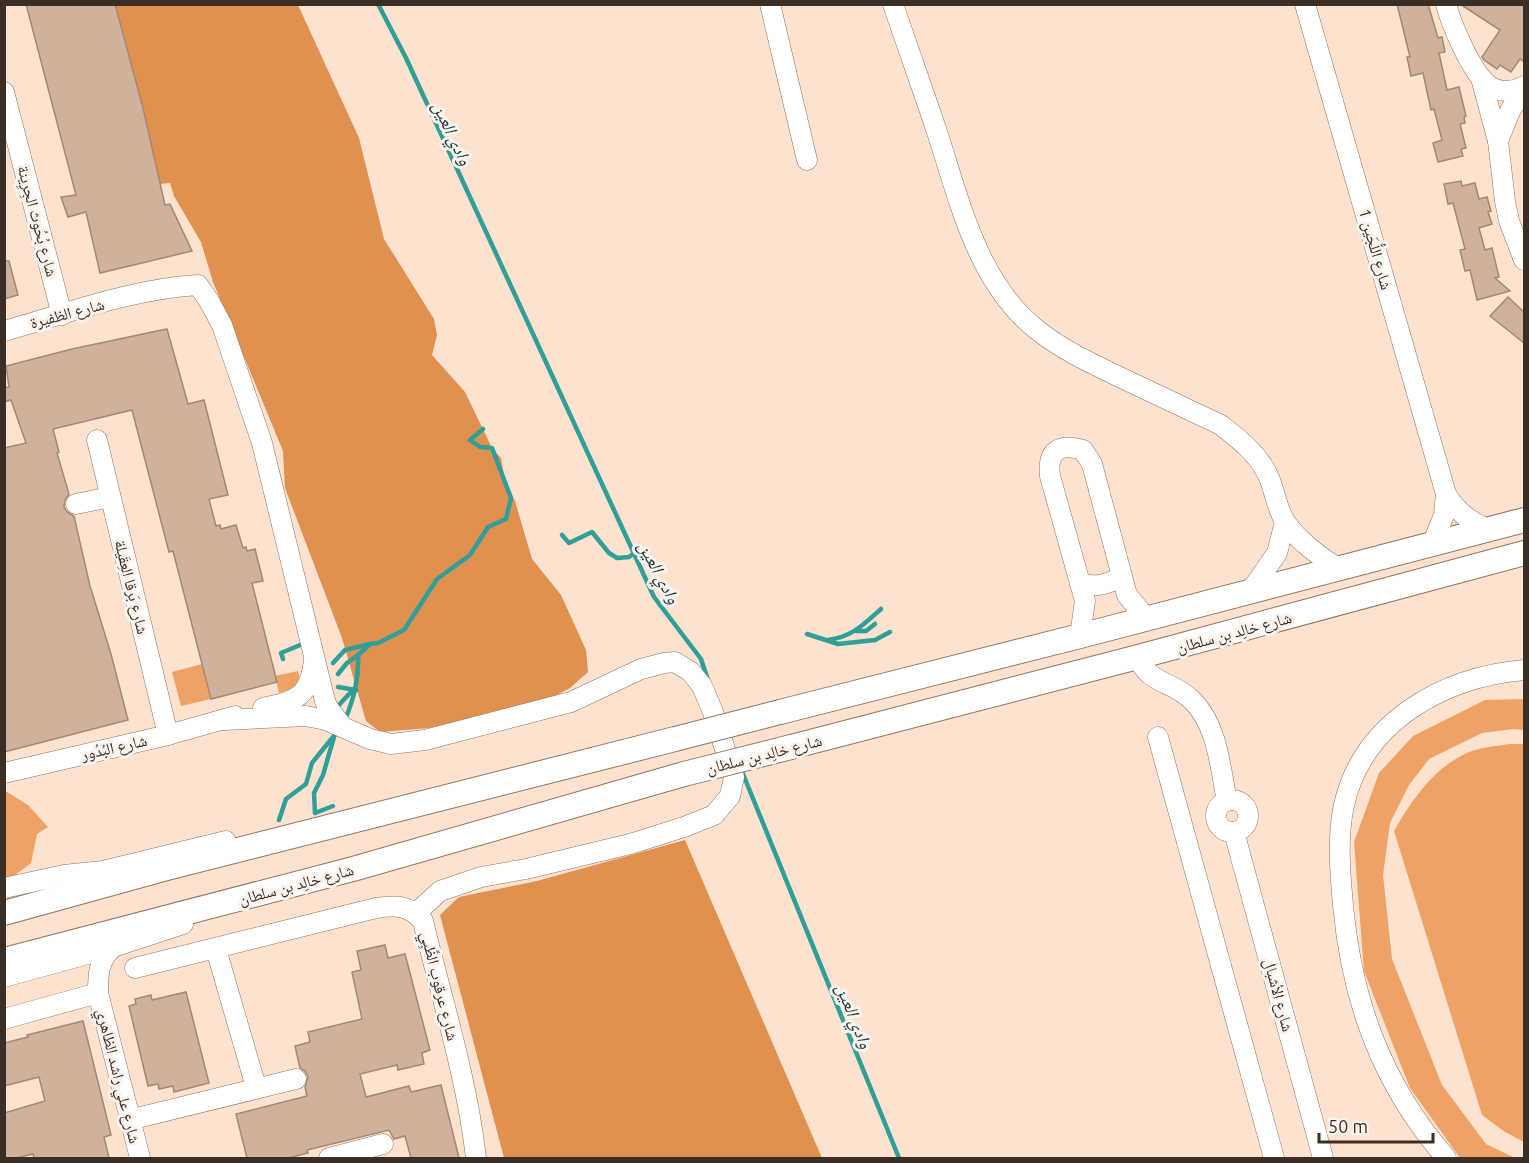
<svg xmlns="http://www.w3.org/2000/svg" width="1529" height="1163" font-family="Ubuntu,'Noto Naskh Arabic',sans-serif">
	<rect width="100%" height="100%" fill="#fce2cf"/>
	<g fill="#efa266">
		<path d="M202,664L211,699L181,706L172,672Z"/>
		<path d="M298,671L302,687L279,693L275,676Z"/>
		<path d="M1524,699V730L1514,729L1482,733L1429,759L1409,785L1390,823L1383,875L1392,959L1442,1085L1486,1144L1515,1158H1460L1410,1088L1364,971L1354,842L1379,773L1413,736L1485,700Z"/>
		<path d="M1509,744H1524V1142L1505,1132L1482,1115L1394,831C1412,800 1436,764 1472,751C1483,747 1498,746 1509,744Z"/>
		<path d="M4,790L28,805L48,827L37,834L31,863L14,876L4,880Z"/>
	</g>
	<g fill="#e0904f">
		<path d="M115,5H298L359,138L384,239L434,319L437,335L432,355L465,392L492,448L501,458L505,481L515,501L532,559L561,595L586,650L588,672L570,688L547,700L429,728L380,732L366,721L342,638L285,488L283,451L213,282L201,242L174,196L170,183L160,184L143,108Z"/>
		<path d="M685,840L822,1158H504L440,915L459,897L537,881Z"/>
	</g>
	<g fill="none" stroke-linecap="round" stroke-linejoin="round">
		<g stroke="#309f97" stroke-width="4.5">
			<path d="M378,4L406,58L654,597L701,659L708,680"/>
			<path d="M562,535L569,543L592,532L609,553L617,558L629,557L634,553"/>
			<path d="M856,631H866L875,624"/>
			<path d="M807,634L838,644L875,640L890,632"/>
			<path d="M828,640C852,637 863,625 881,609"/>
			<path d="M283,659L281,653L305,643"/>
			<path d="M333,663L345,650L370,644"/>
			<path d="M338,674L347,663L358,655"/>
			<path d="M338,687L356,690"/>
			<path d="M338,706L349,694L356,690"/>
			<path d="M345,720C354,698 359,679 358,655L370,644L378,643L404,630L437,579L470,555L488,527L506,519L511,498L492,448L480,447L470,440L483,429"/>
			<path d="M741,769L899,1158"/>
			<path d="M333,806L315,813L314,793L323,775L334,737"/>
			<path d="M279,820L286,799L306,784L312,763L337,732"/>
		</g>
	</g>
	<g fill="#d0b19b" stroke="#a58872" stroke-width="1.5">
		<path d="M26,4H115L143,108L165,205L170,204L192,251L100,273L86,212L68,217L61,197L76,195Z"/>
		<path d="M1397,4H1428L1438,38L1442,37L1445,52L1439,53L1447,90L1459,87L1466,116L1464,117L1465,123L1460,124L1466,148L1461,149L1463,156L1438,162L1433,143L1442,140L1434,109L1431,110L1423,73L1411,76L1407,57H1410Z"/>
		<path d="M1460,4H1524V62L1520,59L1511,72L1500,65L1497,69L1484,60L1482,57L1500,30Z"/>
		<path d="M1461,181L1462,186L1475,183L1479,199L1487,197L1491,211L1488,212L1492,224L1479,228L1485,250L1492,248L1499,277L1495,278L1510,291L1477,300L1470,270L1465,271L1460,250L1465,249L1453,203L1448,204L1444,184Z"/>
		<path d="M4,261H9L18,295L4,299Z"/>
		<path d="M1508,297L1524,312V343L1490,316Z"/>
		<path d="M167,329L188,404L204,400L228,495L209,499L216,526L220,525L221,529L236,525L243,548L246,547L247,551L255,549L263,581L252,583L277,682L211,699L173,551L169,552L132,410L53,429L59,452L57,453L69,494L65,500L64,507L67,512L74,516L90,586L111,654L128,720L4,752V448L26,443L11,400L4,402V388L9,387L6,366L72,349Z"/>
		<path d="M385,945L388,958L405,954L430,1050L422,1053L424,1064L398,1070L397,1065L360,1074L366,1097L409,1086L411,1092L441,1085L459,1158H411L405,1136L394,1139L389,1130L307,1150L308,1153L288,1158H247L236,1114L307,1096L305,1087L308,1077L305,1071L300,1068L295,1046L310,1042L308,1032L362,1019L352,972L361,970L357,951Z"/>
		<path d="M186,992L209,1083L174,1092L173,1086L159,1089L158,1084L148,1086L129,1006L136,1004L135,999L151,995L152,1000Z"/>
		<path d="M83,1021L111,1135L104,1137L109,1158H34L33,1154L16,1158H4V1113L45,1101L39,1077L4,1086V1043L28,1037L27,1035Z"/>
	</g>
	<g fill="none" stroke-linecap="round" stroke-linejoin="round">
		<defs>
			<g id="minor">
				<path d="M770,4L807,160"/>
				<path d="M893,4C907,46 922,87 936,129C959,198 976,281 1036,329C1063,351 1095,365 1126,380C1158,395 1189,410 1221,425C1240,440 1261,456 1270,480C1275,493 1278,512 1286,523C1300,543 1320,556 1339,569"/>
				<path d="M1305,4L1446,494C1457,512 1470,522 1490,530"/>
				<path d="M1446,4C1451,24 1471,70 1486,83C1496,93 1512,93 1524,86"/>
				<path d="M1481,78L1498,141L1505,201L1509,221L1524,260"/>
				<path d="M4,92L62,315"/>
				<path d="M1498,141L1510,111L1524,88"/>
				<path d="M4,331C68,313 132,289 198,285L209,301L222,325L262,443L325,701L328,708L342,726"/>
				<path d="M97,440L168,735"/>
				<path d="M76,504L110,497"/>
				<path d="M1432,545L1444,515L1446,494"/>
				<path d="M1080,584C1097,587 1107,585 1122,576"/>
				<path d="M1250,592L1277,553L1285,522"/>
				<path d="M1080,636L1085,601L1050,476C1047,450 1060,443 1083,450L1092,464L1127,595L1147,619"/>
				<path d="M1138,657C1148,684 1173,681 1192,700C1218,726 1220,767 1227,801"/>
				<path d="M263,708C295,701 310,698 314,660"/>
				<path d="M224,720L306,716L326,720L370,739L391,744L425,740L571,702L641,669L664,663L675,662L691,672L702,686L713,712L734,777L730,796L714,815L684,827L630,844L526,869L481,877L440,891L416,913"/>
				<path d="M1158,737L1274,1158"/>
				<path d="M4,773L168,735L235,716"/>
				<circle cx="1232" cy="816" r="16"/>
				<path d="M1234,832L1323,1158"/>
				<path d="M4,888L64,875L103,871L226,841"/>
				<path d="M113,947C98,961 98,974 98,993L140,1158"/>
				<path d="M216,949L256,1087"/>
				<path d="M135,968L376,908C397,905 409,905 423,921C442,1000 467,1078 476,1158"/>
				<path d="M4,977L113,947L183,924"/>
				<path d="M4,1019L98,993"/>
				<path d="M129,1120L296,1079"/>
				<path d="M329,1158L383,1144"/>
				<path d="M1446,1158C1382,1084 1352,1002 1343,905C1340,873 1337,837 1344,805C1363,721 1444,677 1524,670"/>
			</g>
			<g id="major">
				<path d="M780,712L1080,636L1524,520"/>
				<path d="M791,747L1138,657L1524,553"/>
				<path d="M4,913L167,868L675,739"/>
				<path d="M4,960L353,869L684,774"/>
			</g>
		</defs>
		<use href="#minor" stroke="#91745f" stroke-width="21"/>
		<use href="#major" stroke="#91745f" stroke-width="26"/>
		<use href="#minor" stroke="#fff" stroke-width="20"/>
		<use href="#major" stroke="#fff" stroke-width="24"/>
		<defs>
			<g id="major-bridge">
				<path d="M675,739L780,712"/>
				<path d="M684,774L791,747"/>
			</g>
		</defs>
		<use href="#major-bridge" stroke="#91745f" stroke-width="26" stroke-linecap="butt"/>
		<use href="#major-bridge" stroke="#fff" stroke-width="24"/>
	</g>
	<g text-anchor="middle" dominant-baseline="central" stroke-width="6" stroke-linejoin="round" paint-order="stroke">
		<g font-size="16" fill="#3b2f25" stroke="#faf4ef">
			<text transform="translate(38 221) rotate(75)">شارع بُحُوث الجِرِينة</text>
			<text transform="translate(1376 249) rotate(74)">شارع اللُّجَين 1</text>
			<text transform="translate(67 313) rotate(-15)">شارع الظفيرة</text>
			<text transform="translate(132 587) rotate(76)">شارع بَرقا العِقَيلة</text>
			<text transform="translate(1234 632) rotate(-15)">شارع خالِد بن سلطان</text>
			<text transform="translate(114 747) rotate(-13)">شارع البُدُور</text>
			<text transform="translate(764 754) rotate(-14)">شارع خالِد بن سلطان</text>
			<text transform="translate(296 884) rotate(-15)">شارع خالِد بن سلطان</text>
			<text transform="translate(440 986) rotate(76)">شارع عرقوب الظَّبِي</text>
			<text transform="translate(1279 995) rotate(75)">شارع الأشبال</text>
			<text transform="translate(119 1076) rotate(76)">شارع علي راشد الظاهري</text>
		</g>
		<g font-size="18" font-style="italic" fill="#233d3b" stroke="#faf4ef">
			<text transform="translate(453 133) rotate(65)">وادي العين</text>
			<text transform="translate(660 572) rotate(62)">وادي العين</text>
			<text transform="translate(855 1016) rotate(68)">وادي العين</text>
		</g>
	</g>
	<rect width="1529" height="1163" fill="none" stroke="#3b2f25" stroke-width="12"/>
	<path d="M1319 1133v9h114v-9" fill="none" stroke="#3b2f25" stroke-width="3"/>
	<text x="1328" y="1133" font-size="18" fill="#3b2f25" stroke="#faf4ef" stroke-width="4.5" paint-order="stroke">50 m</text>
</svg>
